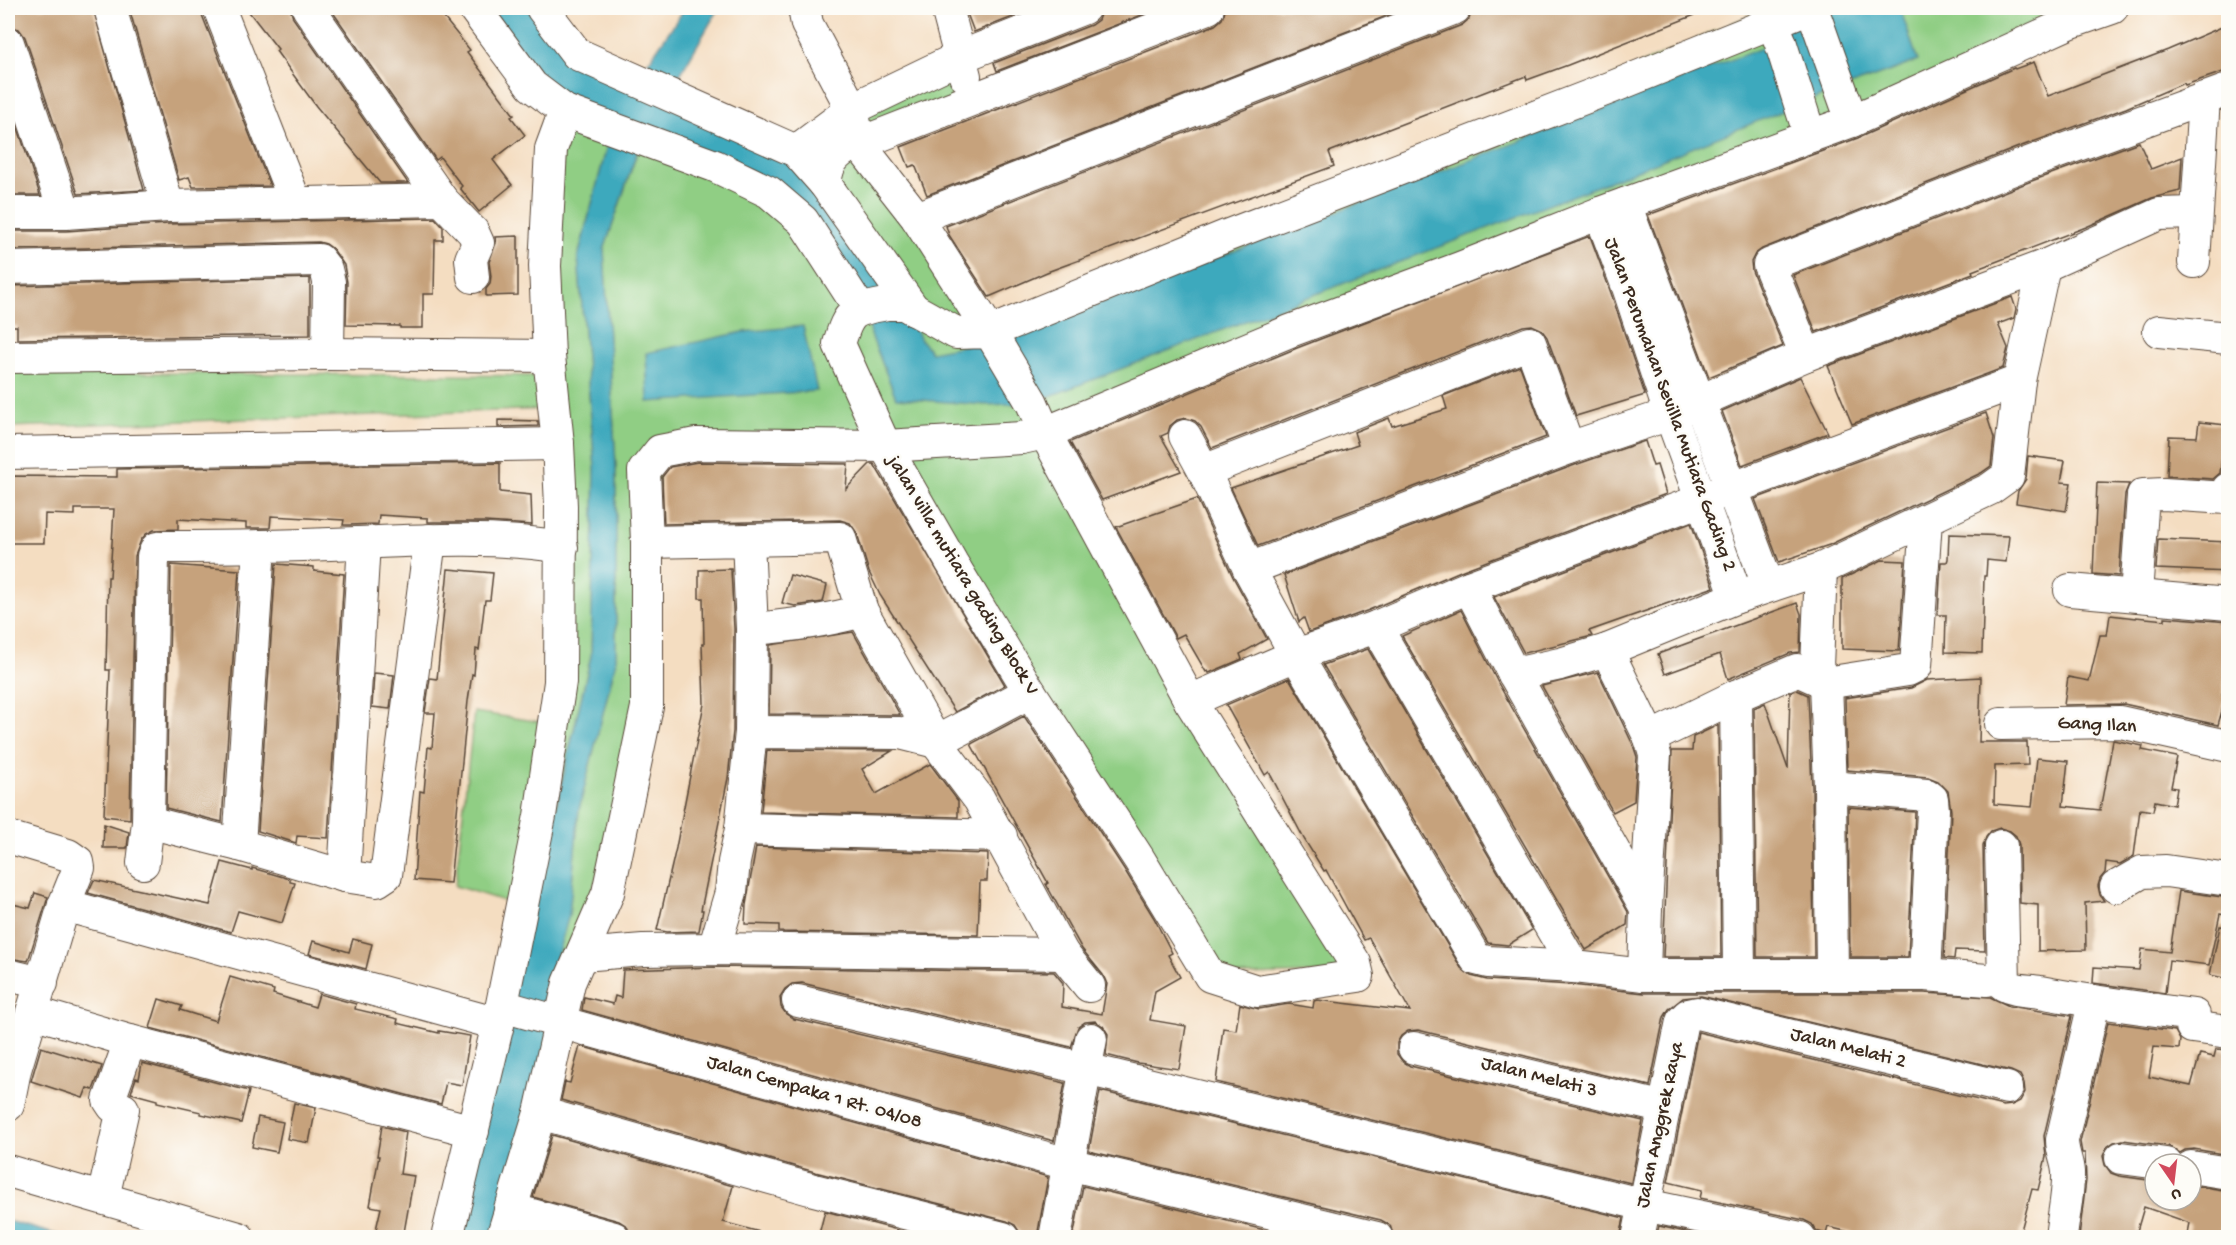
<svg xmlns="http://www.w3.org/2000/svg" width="2236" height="1245" font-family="'Gochi Hand',sans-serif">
	<rect width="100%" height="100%" fill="#fdfcf7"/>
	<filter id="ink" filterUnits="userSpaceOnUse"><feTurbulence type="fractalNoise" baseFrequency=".0167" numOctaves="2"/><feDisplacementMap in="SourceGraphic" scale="12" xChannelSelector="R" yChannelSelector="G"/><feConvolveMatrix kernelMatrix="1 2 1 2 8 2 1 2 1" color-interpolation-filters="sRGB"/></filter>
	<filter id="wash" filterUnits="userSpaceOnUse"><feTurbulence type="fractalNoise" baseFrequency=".008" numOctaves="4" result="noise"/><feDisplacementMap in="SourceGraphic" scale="24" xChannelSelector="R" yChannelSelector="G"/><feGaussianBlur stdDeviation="1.35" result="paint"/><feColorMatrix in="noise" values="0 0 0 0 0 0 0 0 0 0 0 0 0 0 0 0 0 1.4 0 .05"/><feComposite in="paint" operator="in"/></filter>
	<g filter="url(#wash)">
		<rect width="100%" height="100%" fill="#f4ddc1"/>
		<path fill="#90ce84" stroke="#667c51" stroke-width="1.5" fill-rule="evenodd" d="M1766,8H2135L2079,27L1625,204L1768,585L1737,597L1600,213L1045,433L1358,972L1210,976L885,446L660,451L648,663L540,1113L523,907L455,886L474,712L554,724L555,409L8,427V372L551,376L545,266L577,54L796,151L960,57L972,100L860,144L991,332L1453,149ZM612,127L637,153L604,250L616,467V661L579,809L569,915L556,805L591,656L595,468L578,257Z"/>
		<g fill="#3ea9bd" stroke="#3c6a6e" stroke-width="1.5">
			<path d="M489,8H529L630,89L685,8H719L663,104L791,160L904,304L921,340L931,352L1014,336L1780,41L1781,19L1808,8H1900L1918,61L1800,104L1603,184L1032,403L986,405L896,398L871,335L866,308L809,216L641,140L604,250L616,467V661L579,809L569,915L540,1015L560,1022L502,1237L449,1238L523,952L591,656L595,468L578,257L612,127L547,86Z"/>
			<path d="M803,326L817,391L648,402L646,353L743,332Z"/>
			<path d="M8,1221L65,1237H8Z"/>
		</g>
		<g id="blocks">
			<g fill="#c6a27b">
				<path d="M8,8H93L144,190L78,194L25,37L19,29L8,26Z"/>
				<path d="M129,8H201L202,15L270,186L193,187L189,177L179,180Z"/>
				<path d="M246,8H290L293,18L408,183H380L316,106L276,51L278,49Z"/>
				<path d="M330,8H436L470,50L467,52L514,115L511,117L525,135L493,160L512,185L479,212L460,188L462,186L440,157L436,160Z"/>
				<path d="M965,8H1036L974,32Z"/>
				<path d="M1112,8H1160L997,71L994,63L1091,25L1098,20L1101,12Z"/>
				<path d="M1226,8H1407L927,195L915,165L909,167L901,147L1215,25L1222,19Z"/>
				<path d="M1473,8L1710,9L1568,65L1527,80L1526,76L1329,152L1334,166L1047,272L989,297L949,235L946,226L1462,25L1469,19Z"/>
				<path d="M2229,24V70L2185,85L2184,83L2126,108L2016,148L1762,249L1755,254L1751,262L1752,271L1783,346L1709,377L1648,215L1858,138L2014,68L2015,69L2034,62L2048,96L2168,50Z"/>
				<path d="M8,98L40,195H8Z"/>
				<path d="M2139,142L2151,169L2182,157L2180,191L2152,198L2086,227L1972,271L1973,273L1816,332L1793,275L2029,182Z"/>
				<path d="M435,218L443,227V240H435L434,294H423V328H400V326L346,325L347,282L344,265L333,249L326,244L319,242L8,250V231H66L169,224Z"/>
				<path d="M518,236V295L486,296V289L490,284L491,276L489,262L496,243L495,237Z"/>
				<path d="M1590,236L1611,293L1645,395L1576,416L1547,337L1541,329L1532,325L1523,326L1212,448L1201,427L1195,421L1186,418L1177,420L1170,426L1168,433L1161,436L1181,471L1102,500L1070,442L1297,348Z"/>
				<path d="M310,278V335L17,339V326H8V286Z"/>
				<path d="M2012,297L2016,309L2014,318L1998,324L2008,348L2003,368L1852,424L1828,366Z"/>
				<path d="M1520,366L1546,437L1258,546L1231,488L1358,445L1354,432L1389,418L1392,426L1447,409L1443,396Z"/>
				<path d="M1800,377L1828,433L1742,465L1722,411Z"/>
				<path d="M1986,413L1994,438L1991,466L1981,473L1829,545L1779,562L1755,499Z"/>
				<path d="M498,420L538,421V426L498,427Z"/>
				<path d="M2199,422L2226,425L2220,473L2213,479L2167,476L2169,436L2197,437Z"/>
				<path d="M1645,441L1653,466L1657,465L1666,494L1463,570L1369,610L1309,632L1304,618L1299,622L1284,575L1575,465Z"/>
				<path d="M2028,456L2065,461L2061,482L2071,483L2066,511L2016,503L2018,491L2026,479Z"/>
				<path d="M698,462L848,464L846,489L870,464H874L1005,685L955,712L880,595L869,572L857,533L850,523L840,520L664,524L662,477L670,467Z"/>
				<path d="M500,463V492L531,495L532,525L485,522H428V518L379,515L378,524L349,525H343L344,520L271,516L270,528H246V523L178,519V529L154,530L146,534L141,540L135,556L130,819L104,816L110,670H106L108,577H110L114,509H75V515L45,514L44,543H11V501H8V476L117,477V469Z"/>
				<path d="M2097,483L2129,484L2125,494L2119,576L2093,574Z"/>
				<path d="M1197,499L1233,577L1267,639L1240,654L1242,659L1209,673L1208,671L1206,672L1184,634L1176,638L1116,527Z"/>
				<path d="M1691,523L1714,587L1589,631L1592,636L1524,653L1494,597Z"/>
				<path d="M1949,534L2009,536L2006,562L1987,560L1986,576H1984L1982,653L1945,652L1946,615H1938L1941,562H1947L1948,559Z"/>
				<path d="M2158,539L2229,542V572L2156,569Z"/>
				<path d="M1882,560L1905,561L1899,651L1842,649V579Z"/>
				<path d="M276,564L314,567V571L344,574L328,838L297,836L296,843L258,831Z"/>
				<path d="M171,565L239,570L222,822L166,808Z"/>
				<path d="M448,569L493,573L490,600H485L479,650L476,649L474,675L472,674L468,701L450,883L414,880L420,791L424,792L428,747L432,748L435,713H425L430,678L437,679Z"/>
				<path d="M731,569L734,629L733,731L728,778L701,910H703L699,931L667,932L657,930L676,848L704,704L702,644H704L703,598H699V570Z"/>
				<path d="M790,575L827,585L823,602L795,606L782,603Z"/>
				<path d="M1797,603L1801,614L1800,652L1790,653L1728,679L1720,654L1665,674L1658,654Z"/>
				<path d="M1461,610L1498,683L1628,912L1627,925L1586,950L1402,636Z"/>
				<path d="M2110,615L2136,618V617L2165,620V617L2229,622V656L2222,695L2226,696L2218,725L2124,704L2064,705L2068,677L2089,681L2100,635H2107Z"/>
				<path d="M853,632L900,715L769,714L770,645Z"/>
				<path d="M1368,649L1532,930L1508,945L1488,943L1323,665Z"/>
				<path d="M1598,672L1633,745L1637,757L1634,801L1613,812L1542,686Z"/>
				<path d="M374,673L394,675L390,709L372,707Z"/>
				<path d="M1981,677L1979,742H2027L2028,765L1995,766L1994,804L2032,807L2037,758L2068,761L2063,806L2100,810L2113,740L2143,746L2142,750L2177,757L2171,787L2177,788L2174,805L2155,801L2153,811L2140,809L2134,856L2120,864L2106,862L2105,873L2100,879L2098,886L2100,895L2104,901L2085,903L2086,950L2038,951V905L2020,903L2019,845L2016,836L2010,831L2000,828L1991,831L1986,837L1983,846L1985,951L1955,950L1954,959L1944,958L1951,811L1948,791L1938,781L1928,777L1847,770L1845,698L1911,688L1927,680Z"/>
				<path d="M1289,678L1461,968L1471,976L1487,980L1571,985L1644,993H1924L1990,997L2009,1006L2072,1016L2044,1136L2046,1157L2038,1190L2032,1189L2019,1238H1874L1828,1227L1826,1234L1816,1231L1812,1224L1804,1220L1700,1198L1702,1190L1668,1182L1698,1032L2003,1106L2012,1105L2020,1101L2025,1092L2024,1083L2020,1075L2011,1071L1701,996L1683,998L1669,1009L1664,1017L1650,1086L1418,1030L1408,1031L1401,1036L1397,1043V1054L1402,1061L1410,1066L1643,1121L1631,1183L1216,1082L1223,1028L1236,1030L1240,1004L1259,1009L1289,1004L1313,1008L1314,1001L1317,1000L1410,1011L1369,938L1364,940L1326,870L1324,871L1304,839L1269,772L1265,775L1226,705Z"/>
				<path d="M1797,690L1808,695L1812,787L1814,957H1757L1754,708L1765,703L1788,769L1790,692Z"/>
				<path d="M1024,716L1124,869L1154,918L1172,953L1168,955L1180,977L1155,991L1150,1020L1186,1026L1179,1069L1138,1063L1106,1055L1108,1034L1103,1026L1095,1021L1085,1022L1078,1027L1071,1047L802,983L792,984L785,989L780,997L781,1007L786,1014L794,1019L1065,1083L1054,1141L582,1010L584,997L613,1004L615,996L621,998L623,970L714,967L1054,972L1063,983L1062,1007L1102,1014L1107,984L1103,975L1082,949L1046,884L1048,883L971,744Z"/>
				<path d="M1718,725L1721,957H1663L1672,751H1692L1693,737Z"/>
				<path d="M767,750L892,751L862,769L876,794L930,764L958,801V817L761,812Z"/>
				<path d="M1848,807L1915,812L1908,957H1850Z"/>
				<path d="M104,824L129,832L127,848H103Z"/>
				<path d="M756,847L988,854L987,881H980L978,935L779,932V925L745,924L746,905Z"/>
				<path d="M222,862L252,870V868L290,879V882L295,883L282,923L238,911L231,932L88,893L94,880L210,905Z"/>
				<path d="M2179,891L2229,898V916L2220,914L2209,965L2169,960L2165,993L2093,983L2094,967L2139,970L2142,949L2170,952Z"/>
				<path d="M35,893L48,897L28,961L8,958V903L30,908Z"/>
				<path d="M2220,926L2229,927V979L2210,975Z"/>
				<path d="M353,939L372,944L366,969L309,954L313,941L349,952Z"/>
				<path d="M230,977L274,990L273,994L315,1007L319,994L356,1004L355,1009L398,1019L397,1023L439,1033V1031L470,1036L462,1085L446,1082L441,1104L150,1028L159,999L182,1006L180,1010L216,1021Z"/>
				<path d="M2108,1022L2175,1031L2180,1040L2179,1049L2154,1047L2149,1077L2191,1086L2200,1054L2214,1057L2216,1049L2229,1050V1155L2194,1149L2185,1150L2180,1153L2168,1146L2123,1140L2114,1142L2107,1147L2103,1156L2105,1165L2111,1173L2119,1176L2155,1181V1200H2191V1185L2229,1191V1238H2187L2190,1223L2144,1207L2135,1238H2079L2086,1180L2085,1153H2082L2080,1142Z"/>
				<path d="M580,1046L1048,1177L1037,1237L1020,1233L1015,1225L1007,1221L815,1172L561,1100L565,1082L570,1083Z"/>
				<path d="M41,1047L102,1066L93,1090L87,1088L83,1098L31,1081Z"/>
				<path d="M142,1063L249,1091L241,1123L201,1114V1112L157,1102V1100L131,1093L136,1078L139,1079Z"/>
				<path d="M1100,1091L1624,1218L1620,1238H1394L1390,1225L1381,1220L1089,1151Z"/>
				<path d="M294,1103L316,1108L309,1143L287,1139Z"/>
				<path d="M258,1117L283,1122L277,1152L252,1147Z"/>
				<path d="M382,1126L406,1132L400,1174L414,1176L403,1238H374L381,1208L370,1206L379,1156H377Z"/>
				<path d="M552,1135L733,1186L723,1222L760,1232L759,1238H631L627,1226L619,1221L533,1197Z"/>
				<path d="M1083,1186L1298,1238H1073Z"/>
				<path d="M825,1211L928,1238H818Z"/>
				<path d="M1659,1226L1711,1238H1656Z"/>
			</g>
		</g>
	</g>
	<g filter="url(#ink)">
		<use href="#blocks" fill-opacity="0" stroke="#574536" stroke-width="1.5"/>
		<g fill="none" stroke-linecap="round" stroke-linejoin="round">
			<defs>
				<g id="minor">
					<path d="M110,8L168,206"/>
					<path d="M219,8L296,204"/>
					<path d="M308,8L442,200L473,232L478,243L471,259L473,277"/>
					<path d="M474,8L532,86L565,111L715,166L769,192L803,221L860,309"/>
					<path d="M542,8L577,54L796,151L825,184L914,310"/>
					<path d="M804,8L807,24L852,109L859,144L917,218L990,332L1226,236L1610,88L1808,8"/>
					<path d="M947,8L965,76"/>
					<path d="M1766,8L1780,41L1810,136"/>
					<path d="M1812,8L1852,121"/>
					<path d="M8,43L65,213"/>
					<path d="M796,151L852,109L960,57L1084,8"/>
					<path d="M825,184C827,168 831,157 845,149L1208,8"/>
					<path d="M1625,204L1768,585"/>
					<path d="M8,213H65L168,206L442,200"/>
					<path d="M1600,213L1628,287L1670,414L1737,597"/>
					<path d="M917,218L1455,8"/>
					<path d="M2194,262L2204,98"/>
					<path d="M8,268L319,260L326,269L329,282L328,354"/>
					<path d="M887,304H904L956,333L990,332L1032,403L1045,433L1190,701L1355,963L1358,976L1257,991L1210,976L1139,859L1030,692L952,563L885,446L839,344C849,310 853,310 887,304Z"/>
					<path d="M2159,331L2228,338"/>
					<path d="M1806,355L1769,265L2023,165L2225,91"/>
					<path d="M8,357L328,354L549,356"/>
					<path d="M1185,436L1204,471L1249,569L1296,655L1476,959L1488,962L1574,967L1644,975H1925L1987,980"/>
					<path d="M8,453L558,444"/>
					<path d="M1204,471L1530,343L1569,448"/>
					<path d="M748,540L840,538L862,611L936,742L979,799L1063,954L1089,986"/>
					<path d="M647,542L748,540L752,629L751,732"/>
					<path d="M1249,569L1569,448L1670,414L1806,355L2044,266L2159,214L2195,213"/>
					<path d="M1821,569L1817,667L1826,683L1830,787L1832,974"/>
					<path d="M1469,587L1514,674L1646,908"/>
					<path d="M2070,590L2228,604"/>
					<path d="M2136,595L2143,495L2164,494L2227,498L2228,489"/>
					<path d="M1376,627L1574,967"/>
					<path d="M752,629C789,626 826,621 862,611"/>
					<path d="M1607,650L1650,738L1655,755L1646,908L1644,975"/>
					<path d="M1514,674L1560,664L1607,650L1737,597L1821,569L1990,489L2008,476L2019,381L2044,266"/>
					<path d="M1826,683L1908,670L1916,666L1926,520"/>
					<path d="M1736,696L1739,973"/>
					<path d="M1190,701L1296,655L1376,627L1469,587L2019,381"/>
					<path d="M2001,724L2120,722L2228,746"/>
					<path d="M1650,738L1736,696L1797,670L1826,683"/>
					<path d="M1830,787L1927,795L1932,799L1933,810L1925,975"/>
					<path d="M148,822L239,845L344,876L377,881L386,875L430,540"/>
					<path d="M741,829L1001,836"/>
					<path d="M8,837L68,855L78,862L79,868L64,905L15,1070L8,1105"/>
					<path d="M239,845L259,547"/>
					<path d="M2001,846L2004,985C2015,991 2028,990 2040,992C2091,1002 2142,1008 2194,1015L2192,1027L2228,1032"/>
					<path d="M143,863L148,822L153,556L157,548L164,547C228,547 292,546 356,543C425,540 494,536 562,547"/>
					<path d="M344,876L364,543"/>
					<path d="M2116,887L2142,872L2166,871L2228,880"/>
					<path d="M64,905L498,1024L540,816L560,682L561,506L558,444L549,356L545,266L551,149L565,111"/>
					<path d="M714,949L731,892L734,862L741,829L751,732L900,733L936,742L1030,692"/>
					<path d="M582,955L643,950L714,949L1063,954"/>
					<path d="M8,975L42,983"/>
					<path d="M798,1001L1086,1069L1645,1205L1800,1238"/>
					<path d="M502,1006L1068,1164L1377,1238"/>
					<path d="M32,1012L130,1041L473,1131"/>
					<path d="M1414,1048L1665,1108"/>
					<path d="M540,1113L810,1189L1003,1238"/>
					<path d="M2121,1158L2166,1164"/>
					<path d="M2191,1167L2228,1173"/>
					<path d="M8,1171L239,1238"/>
					<path d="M103,1198L123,1109L113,1106L109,1100L130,1041"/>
					<path d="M510,1209L614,1238"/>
					<path d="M447,1238L498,1024"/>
					<path d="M502,1238L540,1113L569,983L608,893L647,707V542L644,471L660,451L696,444L885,446L1022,438L1045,433L1290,331L1460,268L1600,213L1852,121L2069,23L2112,8"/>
					<path d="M1055,1238L1091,1039"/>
					<path d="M1638,1238L1682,1021L1688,1015L1697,1013L2007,1088"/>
					<path d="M2061,1238C2063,1216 2069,1193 2068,1172C2067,1160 2062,1152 2062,1140L2094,1003"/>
				</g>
			</defs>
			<use href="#minor" stroke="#574536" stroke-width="34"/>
			<use href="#minor" stroke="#fff" stroke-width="32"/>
		</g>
	</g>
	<g text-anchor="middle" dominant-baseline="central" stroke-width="5" stroke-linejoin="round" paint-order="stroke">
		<g font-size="20" fill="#3b2a1e" stroke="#fdfcf7">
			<text transform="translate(1669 405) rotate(70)">Jalan Perumahan Sevilla Mutiara Gading 2</text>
			<text transform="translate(962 576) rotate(59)">jalan villa mutiara gading Block V</text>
			<text transform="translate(2097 726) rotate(3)">Gang Ilan</text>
			<text transform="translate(1848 1049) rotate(14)">Jalan Melati 2</text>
			<text transform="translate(1539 1078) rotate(14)">Jalan Melati 3</text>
			<text transform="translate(814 1093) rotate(16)">Jalan Cempaka 1 Rt. 04/08</text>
			<text transform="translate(1661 1125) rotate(-78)">Jalan Anggrek Raya</text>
		</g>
	</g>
	<rect width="2236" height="1245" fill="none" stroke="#fdfcf7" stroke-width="30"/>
	<g transform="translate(2173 1182) rotate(166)"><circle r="28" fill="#fdfcf7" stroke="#afa8a0" stroke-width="1.5"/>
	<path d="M0-4.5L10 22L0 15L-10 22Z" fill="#d1495b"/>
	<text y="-9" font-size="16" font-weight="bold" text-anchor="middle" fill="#3b2a1e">U</text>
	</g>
</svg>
